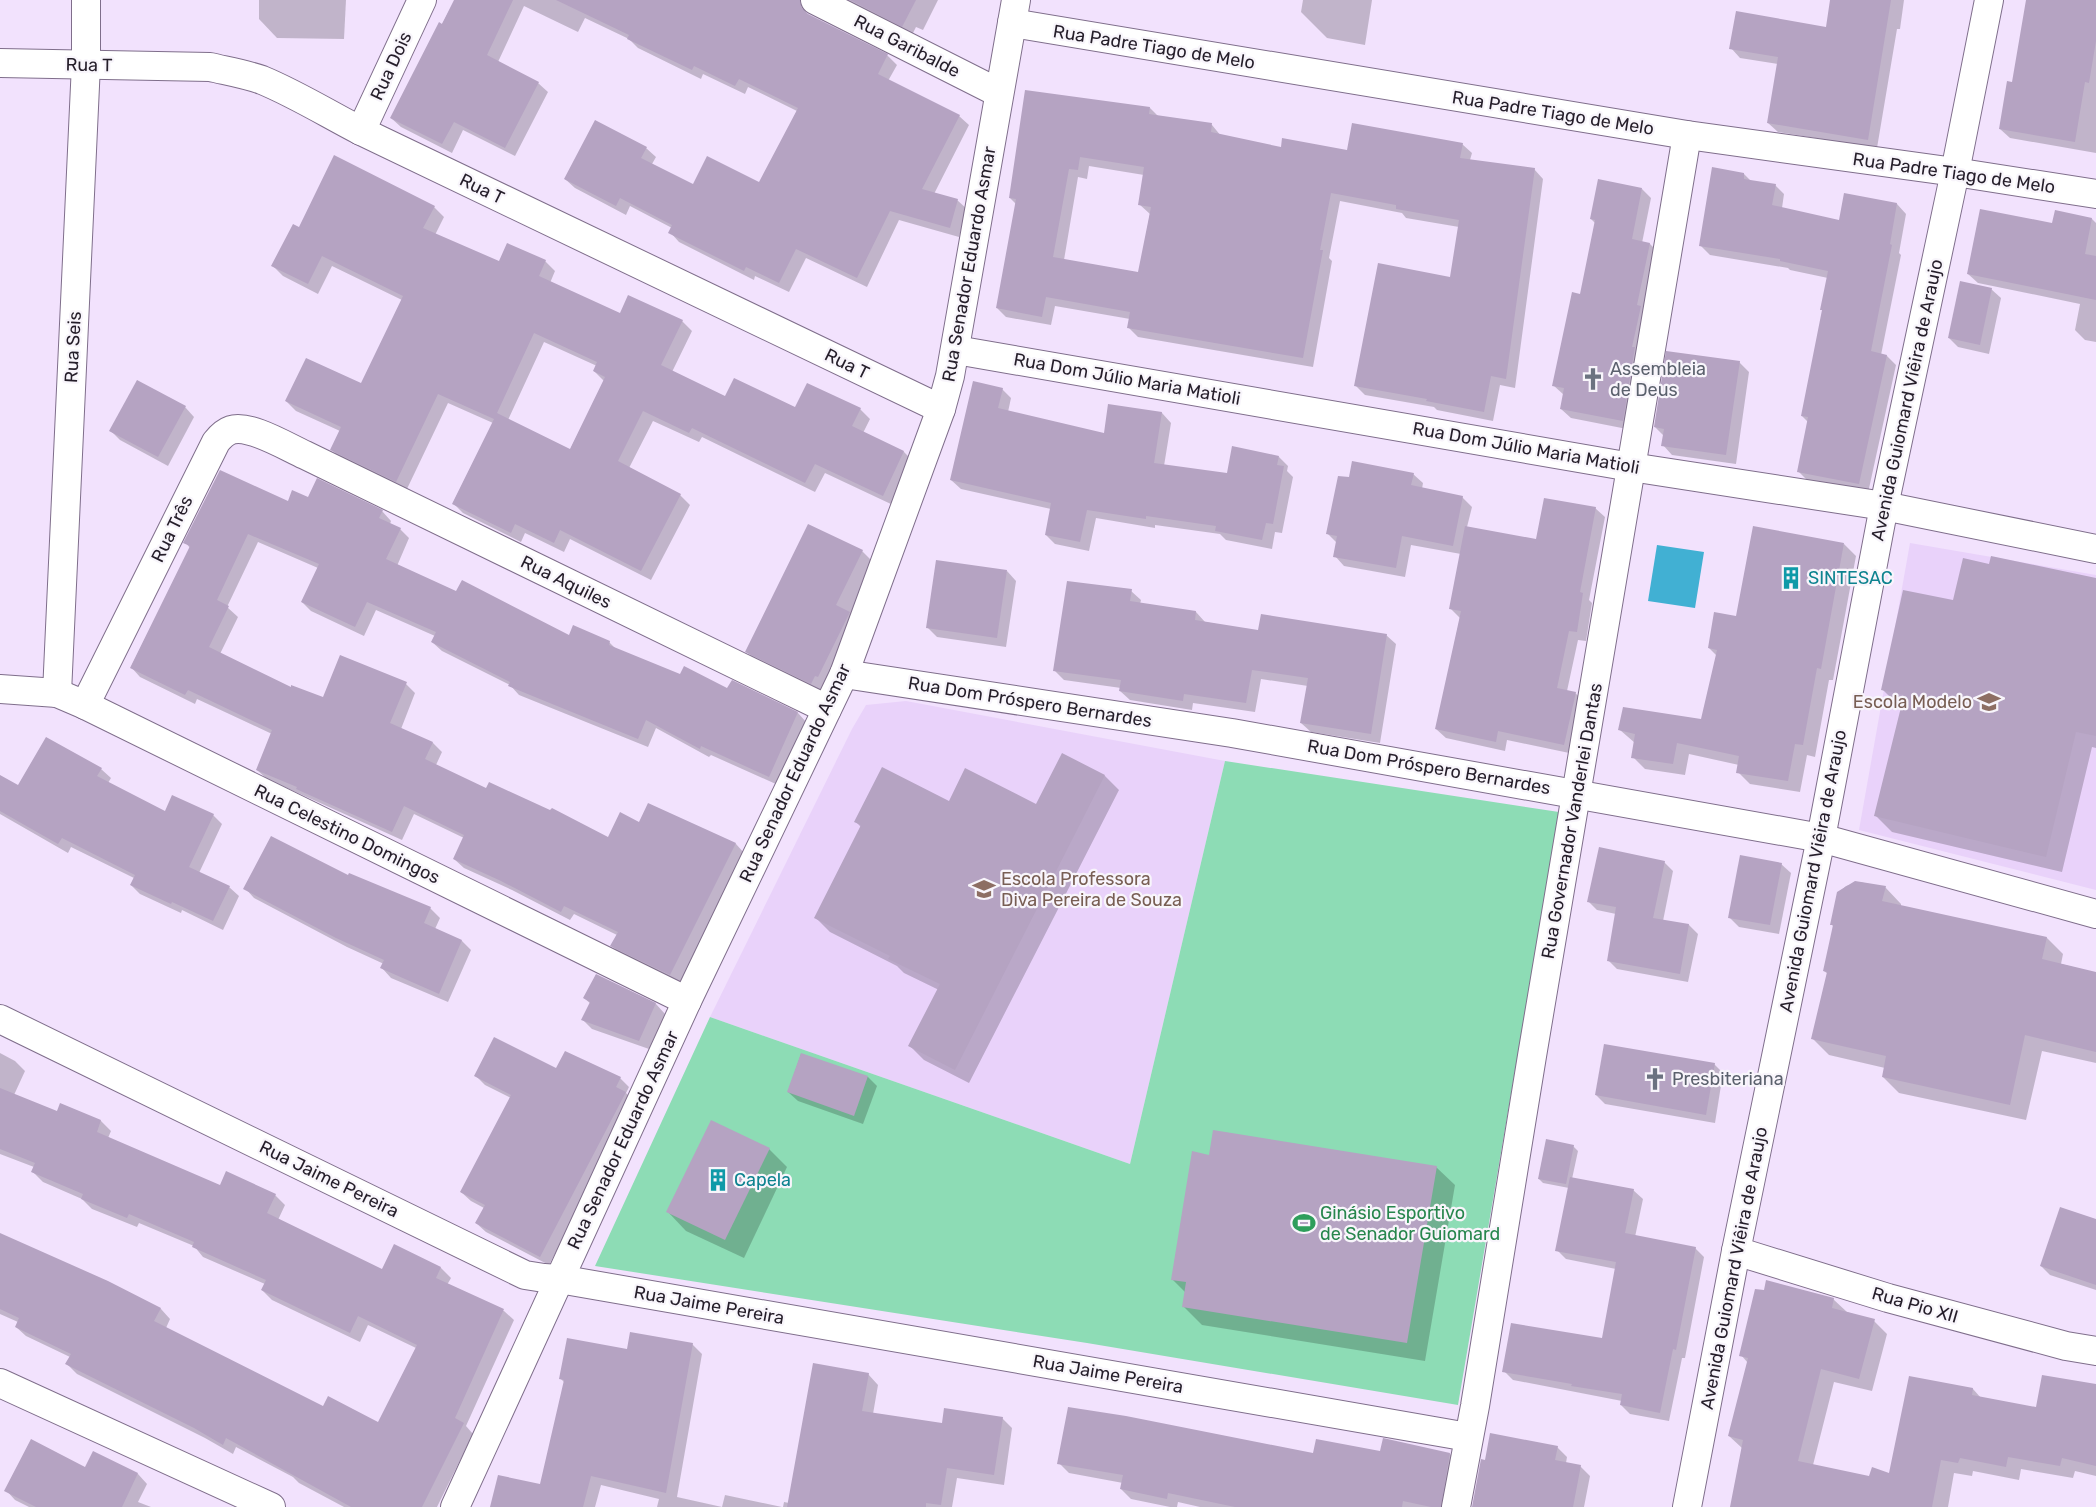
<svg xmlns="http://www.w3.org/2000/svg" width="2096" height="1507" font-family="Rubik,sans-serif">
	<rect width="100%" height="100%" fill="#f2e2fd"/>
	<g fill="#e9d2fa">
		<path d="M1910,543L2096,575V890L1859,830Z"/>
		<path d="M906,701L1225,761L1130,1164L710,1017L852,729L866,705Z"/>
	</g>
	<path fill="#8ddcb5" d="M1225,761L1559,812L1458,1405L1087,1343L595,1266L710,1017L1130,1164Z"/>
	<path fill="#41b0d3" d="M1657,545L1704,552L1695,608L1648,601Z"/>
	<g fill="#0003" fill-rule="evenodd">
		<path d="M259,0H346L344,39L277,38L259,19Z"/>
		<path d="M455,0H770L787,4L887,55L897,65L888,81L959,116L969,125L934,194L957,200L967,209L959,237L899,220L867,287L806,258L789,292L755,276L754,280L679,242L670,232L672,228L630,206L626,215L575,188L565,179L646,148L656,157L652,164L693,186L760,184L797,111L748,87L745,94L703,74L701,79L638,48L629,39L585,18L578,32L524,6L498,62L538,83L548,92L515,156L463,130L452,153L401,127L391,118Z"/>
		<path d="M847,0H938L923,30L916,27L912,35L852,5Z"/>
		<path d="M1303,0H1372L1365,45L1327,38L1301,12Z"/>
		<path d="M1832,0H1904L1900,29H1897L1877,148L1778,132L1768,123L1778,64L1740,58L1731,48L1827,28Z"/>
		<path d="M2083,0H2096V153L2010,138L2000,129L2013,84Z"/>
		<path d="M1150,108L1158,116L1212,125L1221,136L1282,148L1348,152L1462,144L1472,153L1470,160L1534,169L1543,179L1515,388L1500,385L1493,421L1437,410L1434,407L1365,395L1356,386L1451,278L1459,227L1406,218L1402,213L1340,201L1329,258L1332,261L1313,367L1138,337L1129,328L1130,319L1055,306L1051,325L1006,317L997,308L1016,204L1010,198ZM1089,166L1144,175L1139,204L1150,214L1139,274L1064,260L1078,177L1087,179Z"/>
		<path d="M1744,174L1751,181L1775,185L1784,194L1782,208L1840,221L1845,194L1897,204L1906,214L1899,253L1901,255L1881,355L1887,356L1896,365L1868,493L1808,481L1798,471L1808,422L1802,416L1824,311L1828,278L1790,270L1788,268L1710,255L1701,246Z"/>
		<path d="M1642,189L1651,198L1642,243L1650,244L1659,253L1632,430L1571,418L1561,409L1564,395L1553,385L1581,295L1595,223L1591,219Z"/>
		<path d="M434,207L444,217L435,235L500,263L545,261L555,271L550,283L621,315L682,321L692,331L672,372L726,398L796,409H860L870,419L863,433L904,452L914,462L893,505L825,473L815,492L702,437L699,442L653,421L629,468L680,495L690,505L651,580L570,539L564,552L525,533L521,542L463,513L453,503L493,423L448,403L406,491L342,460L332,450L340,431L296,411L286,401L362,385L402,300L332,266L318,294L283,276L273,266L300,228ZM544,342L597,366L594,371L604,381L570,450L508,420Z"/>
		<path d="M2092,219L2096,223V342L2085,340L2075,330L2080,304L1978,283L1968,274L2053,225Z"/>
		<path d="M1991,289L2001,298L1989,354L1958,347L1949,338Z"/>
		<path d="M1739,362L1749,372L1736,464L1672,455L1663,445L1664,436L1655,427Z"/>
		<path d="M1002,389L1011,398L1008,412L1105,434L1109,405L1162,413L1171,423L1164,466L1228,475L1279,457L1288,466L1287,471L1293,477L1282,533L1275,532L1272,549L1226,540L1220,534L1155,525V528L1096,518L1089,551L1055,544L1046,535L1051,509L961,489L951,480Z"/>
		<path d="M185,407L194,417L168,466L120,440L111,431Z"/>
		<path d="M1413,474L1423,483L1422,489L1462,497L1472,507L1467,527L1537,541L1595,508L1605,517L1589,600L1592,603L1586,641L1578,640L1567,691L1575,693L1585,702L1574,754L1507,740L1505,751L1446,738L1436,729L1460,618L1450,608L1461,554L1411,545L1405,577L1344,566L1335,556L1337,543L1328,534L1350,479Z"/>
		<path d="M309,498L382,511L391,521L390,524L400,529L409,538L397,566L457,592L569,637L609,642L616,649L680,676L728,690L732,682L798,713L807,723L778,785L711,755L709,757L656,728L648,747L519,695L510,685L442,651L432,642L435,636L376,610L364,636L311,611L302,602L318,568L258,542L227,607L238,617L220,654L291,688L323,699L406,684L415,693L401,729L433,743L442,752L436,765L487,790L608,839L640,823L649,805L736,844L745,854L680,984L621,955L612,946L617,935L574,914L570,920L512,890L464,868L454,859L464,838L414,814L402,840L267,779L257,770L272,734L197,699L195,704L140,677L131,667L190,548L185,542L288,502Z"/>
		<path d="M1844,544L1856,556L1833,680H1829L1815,757L1807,755L1800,792L1750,784L1738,772L1739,765L1689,754L1685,775L1645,769L1633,757L1635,743L1620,730L1702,720L1717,656L1709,648L1737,618Z"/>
		<path d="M862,551L876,565L826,697L761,666L747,652Z"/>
		<path d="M1990,565L2096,580V748L2092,747L2062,872L1892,832L1876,816L1903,706L1898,705L1882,689L1954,602Z"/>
		<path d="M1007,571L1016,581L1006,647L937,637L927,627Z"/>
		<path d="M1131,591L1141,600L1140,604L1196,612L1205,622L1259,632L1386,635L1396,644L1380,743L1311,732L1301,723L1308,686L1261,679L1255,712L1193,703L1192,710L1130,700L1120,691L1121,688L1064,680L1055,671Z"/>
		<path d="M1063,755L1105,776L1119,790L969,1083L924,1060L910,1046L939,990L904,973L897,966L830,932L816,918L861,827L856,822L949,802L1037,806Z"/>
		<path d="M101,769L111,778L108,783L165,812L213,815L222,824L199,873L229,887L239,896L223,930L182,910L181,913L140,894L131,885L134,878L71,847L68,853L0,814V792Z"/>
		<path d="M1664,862L1673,871L1663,921L1689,925L1698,934L1688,982L1617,969L1608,960L1616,914L1597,910L1588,901Z"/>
		<path d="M1781,864L1791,873L1779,934L1739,927L1730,918Z"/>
		<path d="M349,877L430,908L440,918L435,929L462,941L471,950L448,1002L391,978L382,968L384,964L347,947L254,898L245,888Z"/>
		<path d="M1859,882L1885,887L1901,904V906L2047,938L2063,954L2061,964L2096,973V1063L2042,1051L2026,1120L1899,1093L1883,1077L1885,1068L1829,1055L1812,1038L1828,974L1824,971L1834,927L1831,924L1838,893L1846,886Z"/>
		<path d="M596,975L656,1004L665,1014L649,1049L592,1029L583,1020L591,1004L584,998Z"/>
		<path d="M0,1053L15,1061L25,1071L14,1095L57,1112L61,1104L101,1121L111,1131L108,1138L220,1187L275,1195L285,1205L278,1220L382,1270L395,1246L441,1268L451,1278L447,1285L504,1311L514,1320L466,1426L473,1434L437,1507H344L299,1483L293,1477L236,1447L233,1454L205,1438L77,1374L67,1364L70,1357L26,1336L16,1327L18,1322L0,1314V1234L161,1309L170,1319L166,1328L323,1408L379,1424L416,1348L368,1325L360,1342L272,1300L262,1290L265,1284L203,1257L194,1246L139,1223L137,1227L92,1209L82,1199L43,1182L33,1172L34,1167L0,1154Z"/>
		<path d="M801,1054L868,1077L877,1086L863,1124L798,1101L788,1092Z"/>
		<path d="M1714,1064L1723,1073L1715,1123L1605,1104L1596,1095Z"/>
		<path d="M557,1069L620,1078L629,1087L626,1093L635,1102L549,1265L486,1232L476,1223L484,1208L471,1201L461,1192L511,1098L485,1085L475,1075Z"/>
		<path d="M1573,1146L1578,1151L1572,1179L1633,1190L1643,1199L1635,1237L1695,1248L1704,1257L1685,1358H1682L1669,1421L1630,1414L1621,1405L1622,1401L1513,1380L1504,1371L1603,1340L1616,1269L1566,1259L1557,1250L1569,1188L1543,1183L1539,1179Z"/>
		<path d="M769,1149L787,1167L744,1258L686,1231L668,1212Z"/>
		<path d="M1210,1156L1436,1167L1455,1185L1425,1361L1202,1325L1184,1307L1186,1293L1172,1279Z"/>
		<path d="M2096,1220V1290L2050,1275L2041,1266Z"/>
		<path d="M1833,1299L1847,1312L1874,1321L1887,1334L1872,1391L1834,1382L1813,1465L1870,1477L1890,1474L1910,1377L1973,1389L1981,1398L2037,1408L2096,1389V1476L2075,1471L2073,1478L2021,1469L2019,1480L1973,1471L1972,1476L1954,1473L1948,1507H1731L1742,1448L1729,1436L1748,1363L1741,1355Z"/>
		<path d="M692,1344L702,1354L677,1497L722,1507H657L659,1499L601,1485L595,1507H491L541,1486L565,1383L560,1378L628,1350Z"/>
		<path d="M868,1374L878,1385L873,1414L943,1424L1002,1418L1012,1428L1004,1485L957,1478L952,1507H783L784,1502L789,1503Z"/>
		<path d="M1557,1447L1567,1457L1566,1463L1580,1466L1590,1476L1584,1507H1473L1486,1461Z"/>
		<path d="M94,1453L138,1474L147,1484L138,1502L151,1507H29L15,1500L6,1490L86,1468Z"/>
		<path d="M1381,1453L1450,1454L1460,1464L1452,1507H1200L1178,1502L1177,1507H1170L1131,1499L1121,1489L1123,1483L1069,1473L1059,1463Z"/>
		<path d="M725,1495L782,1507H722Z"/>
	</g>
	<g fill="#b5a3c2" fill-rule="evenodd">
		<path d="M454,0H513L487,55L539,82L505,148L454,122L442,144L390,118L439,22L442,24Z"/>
		<path d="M556,0H800L802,8L808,14L888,54L878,74L960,115L922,189L958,199L950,228L890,211L857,278L796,249L779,283L746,267L744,271L668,233L672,225L620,198L616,206L564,179L595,120L647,147L641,158L693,184L707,156L759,182L798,108L739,79L735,86L694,66L692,70L627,39L629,35Z"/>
		<path d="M850,0H916L902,27Z"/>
		<path d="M1830,0H1891L1868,140L1767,123L1778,57L1729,49L1736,11L1826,27Z"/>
		<path d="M2026,0H2096V41L2089,83L2085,82L2075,142L1999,129L2007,81L2012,82Z"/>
		<path d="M1025,90L1150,107L1149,114L1212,123L1211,132L1281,147L1282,138L1347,150L1352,123L1463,143L1460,158L1535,168L1506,379L1491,376L1484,412L1426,401L1427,399L1354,386L1378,263L1450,277L1459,220L1396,209V205L1331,193L1320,250H1323L1303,358L1127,328L1130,312L1046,297L1042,317L996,308L1016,199L1009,198ZM1080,157L1144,167L1138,205L1151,207L1138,272L1053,257L1069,169L1078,170Z"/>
		<path d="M334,155L435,206L423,228L499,261L507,243L546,260L539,276L620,313L628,295L683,320L661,365L725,396L734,378L795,407L807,383L861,408L852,426L904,451L883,496L815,464L805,483L692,428L689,433L643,411L618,461L681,494L641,571L560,530L554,543L515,524L511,533L452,504L494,419L438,394L396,482L330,450L341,427L285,401L306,358L361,383L403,296L322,256L308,284L271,266L293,224L299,227ZM534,333L597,362L593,371L605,377L570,449L497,413Z"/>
		<path d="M1712,167L1744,173V179L1776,184L1772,205L1839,220L1844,193L1897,203L1890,244L1892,245L1871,351L1887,355L1859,484L1797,472L1808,417L1801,416L1822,310H1820L1828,271L1780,261V259L1699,246Z"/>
		<path d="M1598,179L1642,188L1632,239L1650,243L1637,305L1641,306L1632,347H1635L1623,421L1560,409L1564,388L1552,386L1572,292L1580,294L1595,220L1590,219Z"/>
		<path d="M1980,209L2052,223L2055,210L2092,218L2085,254L2096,256V300L1967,274Z"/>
		<path d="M1960,281L1992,288L1980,345L1948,338Z"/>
		<path d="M1666,351L1740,361L1726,455L1661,446L1664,429L1654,427Z"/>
		<path d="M137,380L186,406L158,457L109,431Z"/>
		<path d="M973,381L1003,388L998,408L1104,433L1108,404L1162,412L1154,463L1227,473L1232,446L1279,456L1277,465L1284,466L1273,524L1266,523L1262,540L1215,531L1216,526L1146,516V519L1087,510L1080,542L1045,535L1051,503L950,480Z"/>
		<path d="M1352,461L1414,473L1411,485L1463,496L1453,546L1402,536L1396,568L1333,557L1337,536L1326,534L1338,476L1349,477Z"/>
		<path d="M220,470L288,501L292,490L308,497L317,478L383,510L379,518L401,528L386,559L456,591L462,580L569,635L573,625L610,641L609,645L680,674L684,666L727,688L732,680L798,712L769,777L701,746L700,749L646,720L638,739L508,686L510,682L431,642L436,632L367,602L355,627L301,602L319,564L248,534L217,600L229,606L209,647L291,687V685L323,697L340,655L407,682L390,723L433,742L425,759L486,788L489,782L550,810L552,808L608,837L620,812L639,822L648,803L736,843L670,975L610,946L618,932L564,906L561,912L501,881L453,859L464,835L404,806L392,832L296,789L297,787L256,770L272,730L188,690L185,695L130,668L190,546L183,543Z"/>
		<path d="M1544,498L1596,507L1580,592L1583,593L1577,632L1569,631L1557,688L1576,692L1564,745L1498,731L1496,742L1435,729L1461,611L1449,609L1465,526L1536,539Z"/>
		<path d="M808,524L863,550L836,605L850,612L818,677L815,676L811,684L745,652Z"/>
		<path d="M1753,526L1844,543L1821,669L1817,668L1803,745L1795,744L1788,781L1736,773L1739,756L1677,743L1673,764L1631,758L1635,734L1618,730L1623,707L1701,719L1717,650L1708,648L1714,612L1736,616Z"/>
		<path d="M1991,556L2096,578V736L2076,732L2046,857L1874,816L1904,695L1881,690L1903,590L1953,600L1963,558L1989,564Z"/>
		<path d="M936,560L1007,570L997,638L926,628Z"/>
		<path d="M1067,581L1132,589L1130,601L1196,611L1195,620L1258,630L1261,614L1387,634L1371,734L1300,723L1308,678L1252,670L1246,703L1184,694L1183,701L1119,691L1121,680L1053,671Z"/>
		<path d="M46,737L102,768L97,776L165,811L172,795L214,814L189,867L230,886L213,921L172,902L171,904L130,885L135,875L62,838L58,844L0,811V775L18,785Z"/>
		<path d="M1062,753L1105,775L955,1070L908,1046L940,984L888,959L890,956L814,918L861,825L854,822L882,767L949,801L965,768L1036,804Z"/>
		<path d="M271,836L348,875L349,873L431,907L424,923L462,940L439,994L380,968L384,960L336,938L243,889Z"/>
		<path d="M1599,847L1665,861L1653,918L1689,924L1680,974L1607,961L1616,907L1587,902Z"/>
		<path d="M1740,855L1782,863L1770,925L1728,918Z"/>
		<path d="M1855,881L1886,886L1882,901L2047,937L2042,959L2096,972V1052L2025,1035L2010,1105L1882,1077L1886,1056L1811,1039L1827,972L1823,971L1833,925H1830L1837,892Z"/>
		<path d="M596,974L656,1003L639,1041L581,1020L590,1002L583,998Z"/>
		<path d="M494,1037L556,1068L565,1051L621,1077L616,1087L626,1092L540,1257L475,1223L485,1205L460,1192L511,1095L474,1076Z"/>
		<path d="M1604,1044L1715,1063L1706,1115L1595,1095Z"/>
		<path d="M801,1053L868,1076L854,1116L787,1092Z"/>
		<path d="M0,1088L57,1111L60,1103L101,1120L97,1132L220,1185L226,1171L276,1194L267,1213L382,1269L394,1244L441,1267L436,1278L504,1309L455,1418L464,1423L422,1507H351L226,1438L223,1445L194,1428L65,1364L71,1354L15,1327L19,1318L0,1309V1233L108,1281L161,1308L154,1321L323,1406L328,1396L378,1422L417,1345L358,1316L350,1333L261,1290L266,1280L192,1247L194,1242L129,1214L127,1218L81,1199L83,1194L31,1172L35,1163L0,1149Z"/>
		<path d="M711,1120L770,1148L725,1240L666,1212Z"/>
		<path d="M1213,1130L1437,1166L1407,1343L1182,1307L1186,1282L1171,1280L1192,1151L1209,1155Z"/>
		<path d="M1546,1139L1574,1145L1566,1184L1538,1179Z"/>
		<path d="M1570,1177L1634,1189L1625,1233L1696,1247L1676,1350L1673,1349L1660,1413L1620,1405L1622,1394L1571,1386L1572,1384L1502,1372L1511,1323L1602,1338L1616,1262L1555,1251Z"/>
		<path d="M2060,1207L2096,1219V1285L2040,1266Z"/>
		<path d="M1766,1280L1834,1298L1832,1308L1875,1319L1859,1379L1821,1369L1798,1461L1869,1476L1872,1467L1889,1473L1909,1376L1973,1388L1972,1395L2036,1407L2042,1375L2096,1384V1466L2062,1458L2060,1466L2008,1457L2006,1467L1960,1458L1958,1463L1941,1460L1932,1507H1730L1743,1440L1728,1436L1748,1358L1739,1356L1755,1289L1764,1290Z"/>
		<path d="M630,1332L693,1343L666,1493L591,1476L583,1507H490L498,1475L540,1484L564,1380L559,1379L567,1338L627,1349Z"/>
		<path d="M813,1363L869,1373L862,1411L942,1423L944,1408L1003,1417L994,1475L947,1468L941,1505L926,1503V1507H787Z"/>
		<path d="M1068,1407L1126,1416L1313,1453L1316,1439L1380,1451L1383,1438L1450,1453L1441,1507H1431L1403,1501L1402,1507H1235L1168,1493L1167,1499L1120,1489L1123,1475L1057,1464Z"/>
		<path d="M1490,1433L1558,1446L1555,1460L1581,1465L1573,1507H1472L1481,1459L1485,1460Z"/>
		<path d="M31,1439L85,1467L93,1451L138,1473L122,1507H36L4,1491Z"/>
	</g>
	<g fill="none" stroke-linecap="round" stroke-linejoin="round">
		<defs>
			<g id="minor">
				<path d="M815,0L999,93"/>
				<path d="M1012,23L1687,135L1955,172L2096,194"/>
				<path d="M0,63L210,67C227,71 245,74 262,80C296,94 328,114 361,131L941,409"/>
				<path d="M361,131L422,0"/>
				<path d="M956,350L1631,467L1884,506L2096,549"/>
				<path d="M844,674L1232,733L1821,838L2096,914"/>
				<path d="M0,689L57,693L85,705L687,1001"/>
				<path d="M57,693L86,64V0"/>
				<path d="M85,705L216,442C220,437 225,432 231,430C250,424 287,447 305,455L827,709"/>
				<path d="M0,1019L525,1275L544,1278L559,1279L1468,1437"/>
				<path d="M1736,1251L1888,1298L2066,1346L2096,1351"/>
				<path d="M0,1383L271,1507"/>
				<path d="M455,1507L687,1001L844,674L941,409L950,376L1016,0"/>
				<path d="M1456,1507L1475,1406L1532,1056L1687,135"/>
			</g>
			<path id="tertiary" d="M1687,1507L1736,1251L1821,838L1884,506L1955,172L1989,0"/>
		</defs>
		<use href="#minor" stroke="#7f6e8b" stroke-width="30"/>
		<use href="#tertiary" stroke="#7f6e8b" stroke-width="30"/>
		<use href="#minor" stroke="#fff" stroke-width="28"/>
		<use href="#tertiary" stroke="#fff" stroke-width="28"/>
	</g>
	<defs>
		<symbol id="church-bare" viewBox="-9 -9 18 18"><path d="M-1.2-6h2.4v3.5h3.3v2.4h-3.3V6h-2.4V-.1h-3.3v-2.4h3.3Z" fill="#6b7280" stroke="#f8f5fb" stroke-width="2.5" paint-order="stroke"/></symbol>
		<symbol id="building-bare" viewBox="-9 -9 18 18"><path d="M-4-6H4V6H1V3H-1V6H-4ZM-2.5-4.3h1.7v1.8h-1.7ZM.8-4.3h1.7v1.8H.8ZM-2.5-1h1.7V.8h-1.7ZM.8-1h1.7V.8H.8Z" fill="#0f9aa8" stroke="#f8f5fb" stroke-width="2.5" paint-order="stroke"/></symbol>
		<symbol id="school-bare" viewBox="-9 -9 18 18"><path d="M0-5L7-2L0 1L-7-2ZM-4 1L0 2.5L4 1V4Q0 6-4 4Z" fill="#8d6e63" stroke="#f8f5fb" stroke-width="2.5" paint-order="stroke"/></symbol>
		<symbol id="stadium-bare" viewBox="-9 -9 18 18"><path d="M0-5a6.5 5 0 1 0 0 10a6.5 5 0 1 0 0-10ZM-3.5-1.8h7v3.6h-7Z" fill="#2e9e5b" stroke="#f8f5fb" stroke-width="2.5" paint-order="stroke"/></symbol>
	</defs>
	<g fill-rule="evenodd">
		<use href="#church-bare" x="1577" y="363" width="32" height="32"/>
		<use href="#building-bare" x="1775" y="562" width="32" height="32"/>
		<use href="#school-bare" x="1973" y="686" width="32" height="32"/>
		<use href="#school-bare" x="968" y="873" width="32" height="32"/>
		<use href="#church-bare" x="1639" y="1063" width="32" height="32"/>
		<use href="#building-bare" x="702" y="1164" width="32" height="32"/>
		<use href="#stadium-bare" x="1288" y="1207" width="32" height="32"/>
	</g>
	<g text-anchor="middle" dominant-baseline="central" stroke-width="4.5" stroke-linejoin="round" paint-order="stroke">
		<g font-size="18" fill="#251e2a" stroke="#f8f5fb">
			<text transform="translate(907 46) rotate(27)">Rua Garibalde</text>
			<text transform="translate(1154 47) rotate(9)">Rua Padre Tiago de Melo</text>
			<text transform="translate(89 65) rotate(1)">Rua T</text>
			<text transform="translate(391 66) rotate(-65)">Rua Dois</text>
			<text transform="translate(1553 113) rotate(9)">Rua Padre Tiago de Melo</text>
			<text transform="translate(1954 173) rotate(8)">Rua Padre Tiago de Melo</text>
			<text transform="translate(482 189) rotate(26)">Rua T</text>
			<text transform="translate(969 264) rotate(-80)">Rua Senador Eduardo Asmar</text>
			<text transform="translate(73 347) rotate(-87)">Rua Seis</text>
			<text transform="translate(847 364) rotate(26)">Rua T</text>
			<text transform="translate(1127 379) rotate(10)">Rua Dom Júlio Maria Matioli</text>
			<text transform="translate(1907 400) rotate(-78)">Avenida Guiomard Viêira de Araujo</text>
			<text transform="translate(1526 448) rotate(10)">Rua Dom Júlio Maria Matioli</text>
			<text transform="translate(172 529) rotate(-64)">Rua Três</text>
			<text transform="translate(566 582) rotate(26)">Rua Aquiles</text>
			<text transform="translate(1030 702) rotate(9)">Rua Dom Próspero Bernardes</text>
			<text transform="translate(1429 767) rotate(10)">Rua Dom Próspero Bernardes</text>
			<text transform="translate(795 773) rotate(-65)">Rua Senador Eduardo Asmar</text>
			<text transform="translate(1572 821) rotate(-80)">Rua Governador Vanderlei Dantas</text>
			<text transform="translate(347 834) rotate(26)">Rua Celestino Domingos</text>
			<text transform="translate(1813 871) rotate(-79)">Avenida Guiomard Viêira de Araujo</text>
			<text transform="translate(623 1140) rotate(-65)">Rua Senador Eduardo Asmar</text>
			<text transform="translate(329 1179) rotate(26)">Rua Jaime Pereira</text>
			<text transform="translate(1734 1268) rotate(-79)">Avenida Guiomard Viêira de Araujo</text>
			<text transform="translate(709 1305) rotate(10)">Rua Jaime Pereira</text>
			<text transform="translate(1915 1305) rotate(16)">Rua Pio XII</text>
			<text transform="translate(1108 1374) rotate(10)">Rua Jaime Pereira</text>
		</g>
		<g font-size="18" fill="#5b616d" stroke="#f8f5fb" text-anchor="start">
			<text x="1610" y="369">Assembleia<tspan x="1610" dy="21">de Deus</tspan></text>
			<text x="1672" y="1079">Presbiteriana</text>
		</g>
		<g font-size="18" fill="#0d838f" stroke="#f8f5fb" text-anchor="start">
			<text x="1808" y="578">SINTESAC</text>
			<text x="734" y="1180">Capela</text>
		</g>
		<g font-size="18" fill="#785e54" stroke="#f8f5fb" text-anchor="end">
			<text x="1972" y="702">Escola Modelo</text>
			<text x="1001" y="879" text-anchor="start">Escola Professora<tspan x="1001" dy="21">Diva Pereira de Souza</tspan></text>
		</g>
		<g font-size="18" fill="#27864d" stroke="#f8f5fb" text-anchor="start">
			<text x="1320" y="1213">Ginásio Esportivo<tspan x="1320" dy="21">de Senador Guiomard</tspan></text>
		</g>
	</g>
</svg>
